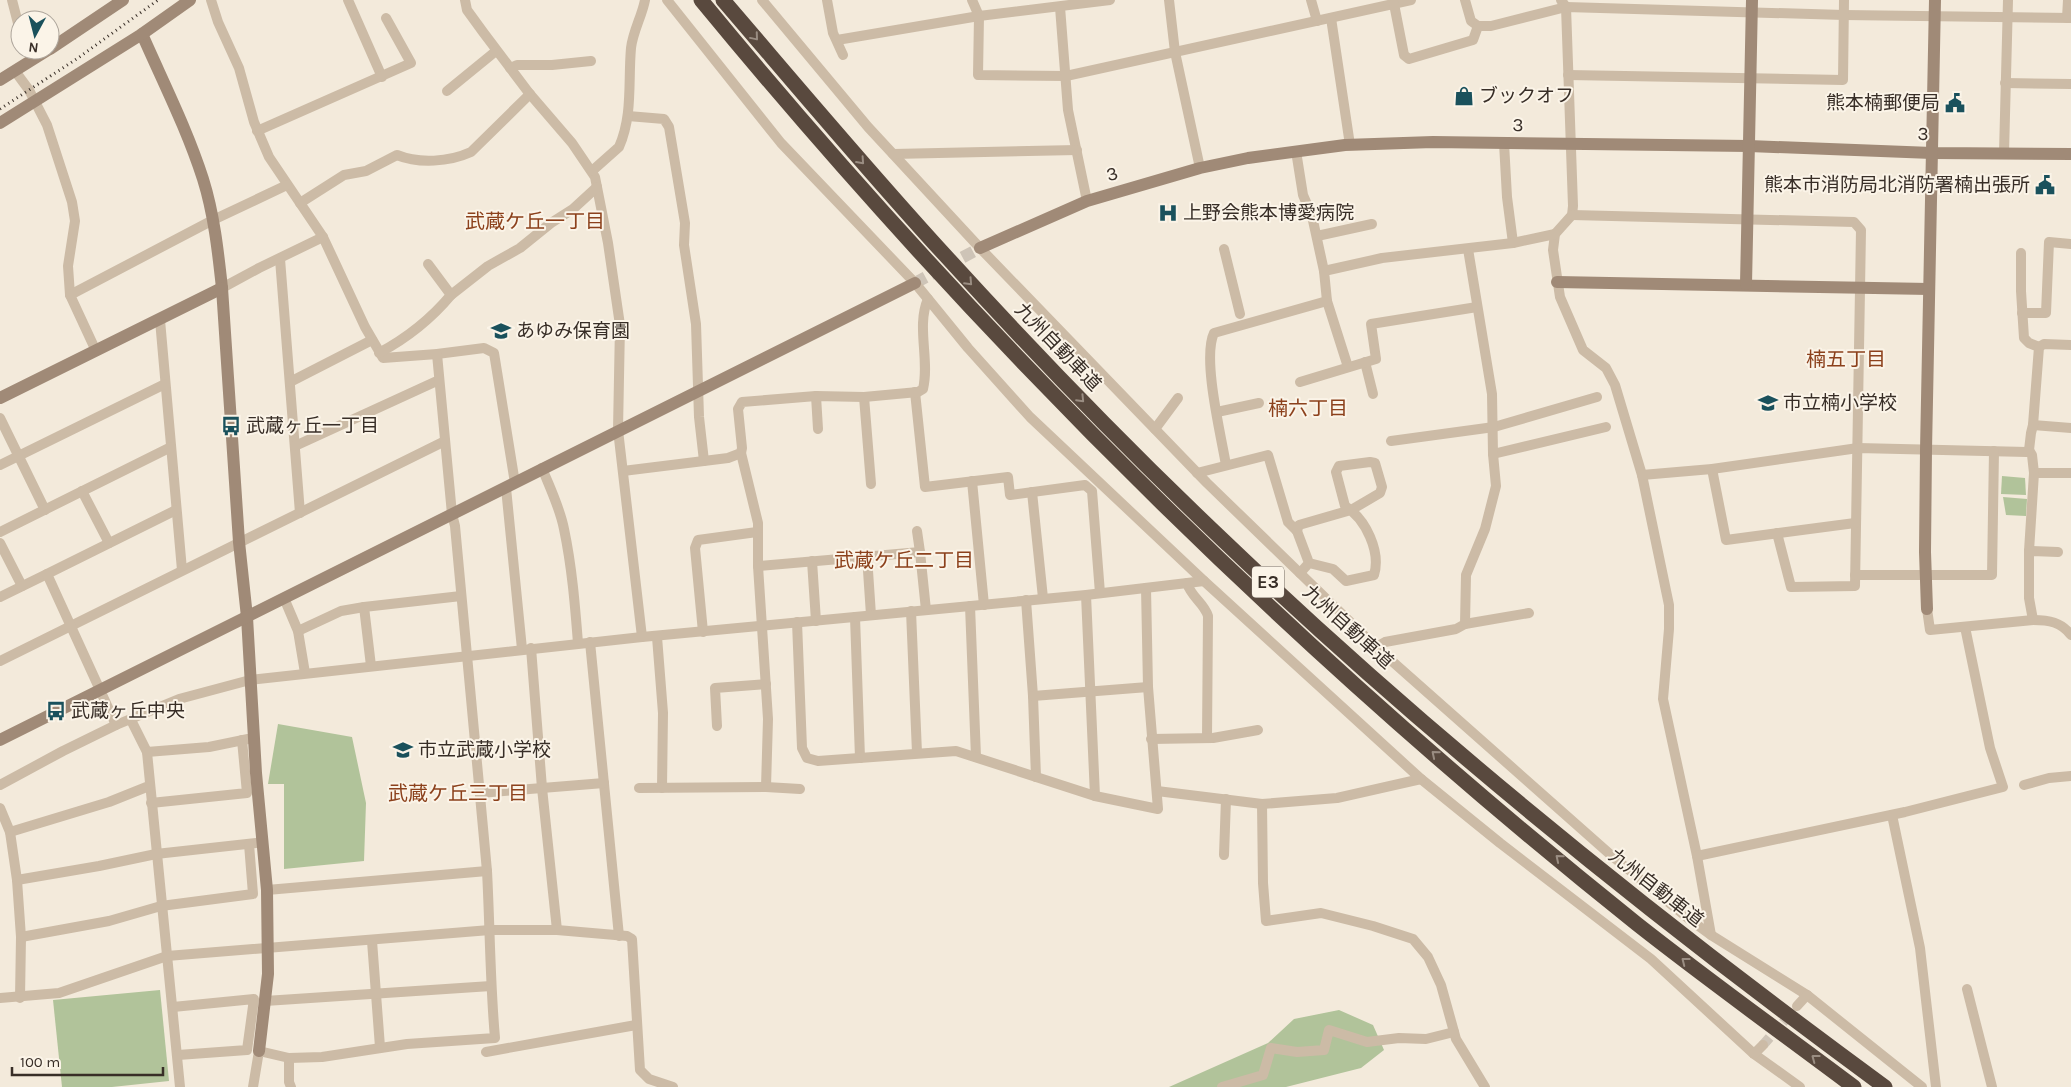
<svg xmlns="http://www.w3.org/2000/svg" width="2071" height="1087" font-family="Karla,'Noto Sans JP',sans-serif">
	<rect width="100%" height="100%" fill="#f3eadb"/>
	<g fill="#b1c39a">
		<path d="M2002,476L2025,478L2026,495L2001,494Z"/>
		<path d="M2003,497L2027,499L2026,516L2006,515Z"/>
		<path d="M278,724L352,737L366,803L364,861L284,869V784H268Z"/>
		<path d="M160,990L169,1081L112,1087H62L53,1000Z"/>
		<path d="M1339,1010L1373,1025L1384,1050L1361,1068L1286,1087H1169L1268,1043L1294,1019Z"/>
	</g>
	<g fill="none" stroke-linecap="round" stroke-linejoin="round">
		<path stroke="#cec4b7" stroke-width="10" stroke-dasharray="10 5" stroke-linecap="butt" d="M1763,1045L1792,1012"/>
		<path stroke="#cec4b7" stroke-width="12" stroke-dasharray="12 6" stroke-linecap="butt" d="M915,283L980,248"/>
		<g stroke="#ccbba6" stroke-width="10">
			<path d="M12,0L20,31"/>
			<path d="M211,0L218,22L239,68L254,122L269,157L323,237L365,327L383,358L437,354L484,348L494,353L515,483"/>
			<path d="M348,0L382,77"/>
			<path d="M465,0L467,10L483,32L529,93L572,143L595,177L608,243L620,325L618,430L642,637"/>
			<path d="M667,0L781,143L915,283L968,348L1030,417L1204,581L1421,779L1500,843L1651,959L1754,1054L1800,1087"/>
			<path d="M762,0L868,127L980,248L1207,483L1376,647L1612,856L1689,919L1711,935L1807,995L1922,1087"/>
			<path d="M827,0L833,33L843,55"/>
			<path d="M972,0L979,16L978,75L1066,76L1411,0"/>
			<path d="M1169,0L1175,52L1200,168"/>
			<path d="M1311,0L1317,21"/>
			<path d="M1465,0L1471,21L1478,26H1491L1566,7L1844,15L2071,18"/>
			<path d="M1561,0L1566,7L1573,206L1572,215L1555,234L1553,250L1560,297L1583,350L1606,368L1615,385L1642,475L1669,605V629L1663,699L1697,856L1711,935"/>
			<path d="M1394,4L1404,55L1409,59L1473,40L1478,26"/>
			<path d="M1060,7L1068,110L1087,201"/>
			<path d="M1331,18L1350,145"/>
			<path d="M2067,18L2068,0"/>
			<path d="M837,40L979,16L1110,0"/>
			<path d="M510,68L517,65H552L591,61"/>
			<path d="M15,71L29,90L47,125L72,202L75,221L68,266L70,295L96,351"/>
			<path d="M1568,75L1843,80L1844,0"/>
			<path d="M2005,83L2071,84"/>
			<path d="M447,91L496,51"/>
			<path d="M628,116L664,119L669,127L685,223L684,245L696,324L699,417L704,461"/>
			<path d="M257,131L411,63L386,18"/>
			<path d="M1504,143L1507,197L1513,243"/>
			<path d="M1296,151L1303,195L1312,216L1324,271"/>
			<path d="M2004,153L2008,0"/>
			<path d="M893,154L1077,150"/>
			<path d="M592,171L619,147C633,115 628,82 631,48C633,31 642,16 645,0"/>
			<path d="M300,203L344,175L366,171L397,155C419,164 449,162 471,152L530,94L529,93"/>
			<path d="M1572,215L1854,222L1861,230L1855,586L1791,587L1777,533"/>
			<path d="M1317,236L1372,224"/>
			<path d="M1224,249L1240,314"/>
			<path d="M2021,253V291L2024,338L2029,343L2039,347"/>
			<path d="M280,259L300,513"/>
			<path d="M222,288L259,268L323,237"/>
			<path d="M70,295L213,220L287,185"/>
			<path d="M451,295L488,266L520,248L551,223L573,209L597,187"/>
			<path d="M2022,313H2046L2049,242L2071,244"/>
			<path d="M160,320L182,570"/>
			<path d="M379,353C407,338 431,319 451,295L428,264"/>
			<path d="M1365,362L1373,394"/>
			<path d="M1348,367L1327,301L1324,271L1382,258L1513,243L1555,234"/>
			<path d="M290,382L372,340"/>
			<path d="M1300,382L1376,359L1371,324L1477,307"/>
			<path d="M915,392L925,487L1008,477L1010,495L1085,485L1092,491L1100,593"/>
			<path d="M816,396L818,429"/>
			<path d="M864,397L871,484"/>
			<path d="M1217,412L1259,403"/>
			<path d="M0,418L45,510"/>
			<path d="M2033,425L2071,428"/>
			<path d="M1155,429L1178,398"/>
			<path d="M1391,441L1494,427L1597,397"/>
			<path d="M295,446L439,380"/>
			<path d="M2029,450L2032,455L2034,473H2071"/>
			<path d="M741,453L758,523V566L768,719L766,787"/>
			<path d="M1493,454L1606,427"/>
			<path d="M0,465L165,384"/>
			<path d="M1226,465C1221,435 1202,358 1214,333L1327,301"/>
			<path d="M542,468C550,488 560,508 564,529C572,567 575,605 578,643"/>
			<path d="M1712,469L1726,540L1855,523"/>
			<path d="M623,471L728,458L741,453L742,448L738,409L742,402L816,396L864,397L918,392L923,389C930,360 916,326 928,299"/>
			<path d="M1197,473L1268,455L1288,522L1297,531"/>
			<path d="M1642,475L1712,469L1858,448L2027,452L2029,450L2031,433L2033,425L2039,347L2044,344L2071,345"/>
			<path d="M972,481L984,605"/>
			<path d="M506,488L522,649"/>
			<path d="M82,491L109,543"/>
			<path d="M1032,492L1043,598"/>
			<path d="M917,531L920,552"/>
			<path d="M0,532L171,447"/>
			<path d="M0,543L22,586"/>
			<path d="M2029,551L2034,473"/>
			<path d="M867,556L871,615"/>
			<path d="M812,561L816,621"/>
			<path d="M758,566L920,552L926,610"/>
			<path d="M1300,573L1309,563L1297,531L1299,525L1351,510L1380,493L1382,487L1375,463L1370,462L1339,466L1336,472L1345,506C1366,519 1381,552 1374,575L1346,581L1333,569L1309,563"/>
			<path d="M1855,575H1992L1994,451"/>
			<path d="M1187,583C1191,597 1204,603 1208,616L1207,738"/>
			<path d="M1086,595L1095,796"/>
			<path d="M0,597L47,574"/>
			<path d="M284,598L298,631L305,673"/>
			<path d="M1026,600L1033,696L1036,777"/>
			<path d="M970,606L976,757"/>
			<path d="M1927,609L1930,630L2033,620C2049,620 2061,622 2071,635"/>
			<path d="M911,611L917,753"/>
			<path d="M855,617L860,758"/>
			<path d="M2033,620L2029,598V551L2058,552"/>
			<path d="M797,622L802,748L807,758L818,761L956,751L1095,796L1158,809L1148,687L1146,588"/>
			<path d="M1465,624L1529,613"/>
			<path d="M298,631L341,611L364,607"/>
			<path d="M703,632L695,548L698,540L757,532"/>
			<path d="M657,637L663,713L662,788"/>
			<path d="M590,642L619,936"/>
			<path d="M1376,647L1385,642L1456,629L1465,624L1466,575L1485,529L1496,486L1493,454L1492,394L1468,249"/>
			<path d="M531,648L542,788L557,930"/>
			<path d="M0,661L445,441"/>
			<path d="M371,666L364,607L461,596"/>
			<path d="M1033,696L1148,687"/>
			<path d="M131,720L147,752L180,1087"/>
			<path d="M116,725L47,574L176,510"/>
			<path d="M717,726L715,688L766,684"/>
			<path d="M1151,739L1213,738L1258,730"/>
			<path d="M147,752L209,747L248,739"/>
			<path d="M0,785L63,751L116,725L179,699L250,680L642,637L1086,595L1204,581"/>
			<path d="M2024,785L2049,778L2071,776"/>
			<path d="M639,788L766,787L800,789"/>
			<path d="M1157,791L1262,804L1337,798L1421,779"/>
			<path d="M480,793L604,783"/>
			<path d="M151,803L247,793L242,740"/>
			<path d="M1262,804L1263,883L1266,921L1321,913L1373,926L1413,939L1428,957L1441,985L1456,1039L1485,1087"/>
			<path d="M0,808L10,832L17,880L21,937L20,998"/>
			<path d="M1892,815L1920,948L1936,1087"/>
			<path d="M10,832L109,802L149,786"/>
			<path d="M1224,855L1226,799"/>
			<path d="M1697,856L1905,812L2003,787L1990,748L1965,627"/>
			<path d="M17,880L99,866L156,854L256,843"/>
			<path d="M267,890L487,871"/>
			<path d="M21,937L109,921L161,906L253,894L249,844"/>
			<path d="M372,941L380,1047"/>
			<path d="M1967,989L1992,1087"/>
			<path d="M0,998L59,993L167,956L490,930H557L627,936L632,939L640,1070L649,1079L673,1087"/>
			<path d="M265,1001L491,986"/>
			<path d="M1797,1006L1807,995"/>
			<path d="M173,1007L254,999L247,1050L178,1055"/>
			<path d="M486,1052L636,1025"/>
			<path d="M1754,1054L1763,1045"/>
			<path d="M289,1058V1082L291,1087"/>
			<path d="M253,1087L259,1051L289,1058L322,1057L407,1044L495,1038C490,983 490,927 487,871L455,526L452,514L437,354"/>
			<path d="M1222,1087L1263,1075L1271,1048L1297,1052L1324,1050L1329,1030L1367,1042L1399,1038L1426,1039L1454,1032"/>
		</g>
		<g stroke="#a08a77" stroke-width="12">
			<path d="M142,34C163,82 187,129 203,179C214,214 218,251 222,288L239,542L247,617L256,773L267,890L268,974L259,1051"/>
			<path d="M50,49L123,0"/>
			<path d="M0,80L48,50"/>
			<path d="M0,123L142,34L190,0"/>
			<path d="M980,248L1087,201L1200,168L1248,158L1345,145L1433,142L1749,146L1932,153L2071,154"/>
			<path d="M1557,282L1929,289"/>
			<path d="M1746,284L1752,0"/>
			<path d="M0,398L222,288"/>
			<path d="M1927,609L1925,552L1926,450L1935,0"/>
			<path d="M0,740L915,283"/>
		</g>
		<g stroke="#59493e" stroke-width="15">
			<path d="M701,0C980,339 1294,650 1637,924C1708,980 1782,1033 1854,1087"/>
			<path d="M723,0C796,85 868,171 944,254C1034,353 1127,449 1224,541C1431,739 1654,918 1885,1087"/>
		</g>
		<path stroke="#382e27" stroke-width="3" stroke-dasharray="1 4" stroke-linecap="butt" d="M0,109L78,58L158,0"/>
	</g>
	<defs><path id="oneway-chevron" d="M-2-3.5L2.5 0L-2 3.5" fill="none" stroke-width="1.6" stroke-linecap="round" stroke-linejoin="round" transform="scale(1.25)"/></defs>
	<g stroke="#9a8d82">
		<use href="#oneway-chevron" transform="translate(755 37) rotate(50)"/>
		<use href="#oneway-chevron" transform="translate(861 161) rotate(48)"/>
		<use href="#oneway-chevron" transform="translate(969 282) rotate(47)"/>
		<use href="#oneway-chevron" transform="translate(1081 399) rotate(46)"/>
		<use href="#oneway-chevron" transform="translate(1435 754) rotate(-140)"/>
		<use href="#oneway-chevron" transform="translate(1559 858) rotate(-140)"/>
		<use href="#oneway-chevron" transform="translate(1685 961) rotate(-142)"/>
		<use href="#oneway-chevron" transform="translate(1815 1058) rotate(-143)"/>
	</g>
	<defs>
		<symbol id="shop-bare" viewBox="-9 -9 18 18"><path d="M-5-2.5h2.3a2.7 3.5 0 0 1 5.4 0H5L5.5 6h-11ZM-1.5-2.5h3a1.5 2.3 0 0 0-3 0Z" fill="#1a515c" stroke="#fbf4e8" stroke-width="2.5" paint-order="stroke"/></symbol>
		<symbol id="civic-bare" viewBox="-9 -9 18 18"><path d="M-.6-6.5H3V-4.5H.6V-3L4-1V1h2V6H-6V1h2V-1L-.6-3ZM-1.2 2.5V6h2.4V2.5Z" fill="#1a515c" stroke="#fbf4e8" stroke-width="2.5" paint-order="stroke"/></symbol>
		<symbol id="hospital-bare" viewBox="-9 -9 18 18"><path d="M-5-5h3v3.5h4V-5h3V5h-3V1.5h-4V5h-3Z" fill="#1a515c" stroke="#fbf4e8" stroke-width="2.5" paint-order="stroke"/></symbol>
		<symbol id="school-bare" viewBox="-9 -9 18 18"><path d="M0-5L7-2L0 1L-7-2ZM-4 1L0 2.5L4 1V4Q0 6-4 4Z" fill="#1a515c" stroke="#fbf4e8" stroke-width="2.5" paint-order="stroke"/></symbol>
		<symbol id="bus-bare" viewBox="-9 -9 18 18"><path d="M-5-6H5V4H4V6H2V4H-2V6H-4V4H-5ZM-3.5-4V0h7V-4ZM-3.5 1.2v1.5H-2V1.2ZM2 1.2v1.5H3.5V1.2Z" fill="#1a515c" stroke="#fbf4e8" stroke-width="2.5" paint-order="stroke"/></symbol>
	</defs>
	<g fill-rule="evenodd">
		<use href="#shop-bare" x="1450" y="82" width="28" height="28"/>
		<use href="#civic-bare" x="1941" y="89" width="28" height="28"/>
		<use href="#civic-bare" x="2031" y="171" width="28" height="28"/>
		<use href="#hospital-bare" x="1154" y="199" width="28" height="28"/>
		<use href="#school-bare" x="487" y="317" width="28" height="28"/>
		<use href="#school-bare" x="1754" y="389" width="28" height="28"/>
		<use href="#bus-bare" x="217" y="412" width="28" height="28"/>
		<use href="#bus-bare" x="42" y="697" width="28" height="28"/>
		<use href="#school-bare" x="389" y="736" width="28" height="28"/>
	</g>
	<g text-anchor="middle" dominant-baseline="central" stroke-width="4" stroke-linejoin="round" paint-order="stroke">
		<rect fill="#fbf4e8" stroke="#726961" stroke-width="1" x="1252" y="566.5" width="32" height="31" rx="4"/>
		<g font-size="18" font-weight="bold" fill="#382e27">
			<text x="1268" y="582">E3</text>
		</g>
		<g font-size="19" fill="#382e27" stroke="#fbf4e8" text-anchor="start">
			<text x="1479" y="96">ブックオフ</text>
			<text x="1940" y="103" text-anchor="end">熊本楠郵便局</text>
			<text x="2030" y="185" text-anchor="end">熊本市消防局北消防署楠出張所</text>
			<text x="1183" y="213">上野会熊本博愛病院</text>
			<text x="516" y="331">あゆみ保育園</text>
			<text x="1783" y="403">市立楠小学校</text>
			<text x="246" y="426">武蔵ヶ丘一丁目</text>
			<text x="71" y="711">武蔵ヶ丘中央</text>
			<text x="418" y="750">市立武蔵小学校</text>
		</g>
		<g font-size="19" fill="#382e27" stroke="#fbf4e8">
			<text transform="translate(1518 125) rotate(1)">3</text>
			<text transform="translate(1923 134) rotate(2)">3</text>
			<text transform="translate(1112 174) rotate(-17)">3</text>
			<text transform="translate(1058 347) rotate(46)">九州自動車道</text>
			<text transform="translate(1348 627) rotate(42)">九州自動車道</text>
			<text transform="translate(1656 888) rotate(38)">九州自動車道</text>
		</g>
		<g font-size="20" fill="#8c411c" stroke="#fbf4e8">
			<text x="535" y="221">武蔵ケ丘一丁目</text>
			<text x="1846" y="359">楠五丁目</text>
			<text x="1308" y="408">楠六丁目</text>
			<text x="904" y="560">武蔵ケ丘二丁目</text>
			<text x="458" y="793">武蔵ケ丘三丁目</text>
		</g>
	</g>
	<g transform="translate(35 35) rotate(187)"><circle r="24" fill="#fbf4e8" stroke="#ada59b"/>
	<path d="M0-4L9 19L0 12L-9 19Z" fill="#1a515c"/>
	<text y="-8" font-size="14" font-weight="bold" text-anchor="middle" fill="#382e27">N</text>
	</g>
	<path d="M12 1067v8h151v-8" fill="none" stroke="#382e27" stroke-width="2.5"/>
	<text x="20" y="1067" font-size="15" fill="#382e27" stroke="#fbf4e8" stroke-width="4" paint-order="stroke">100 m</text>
</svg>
